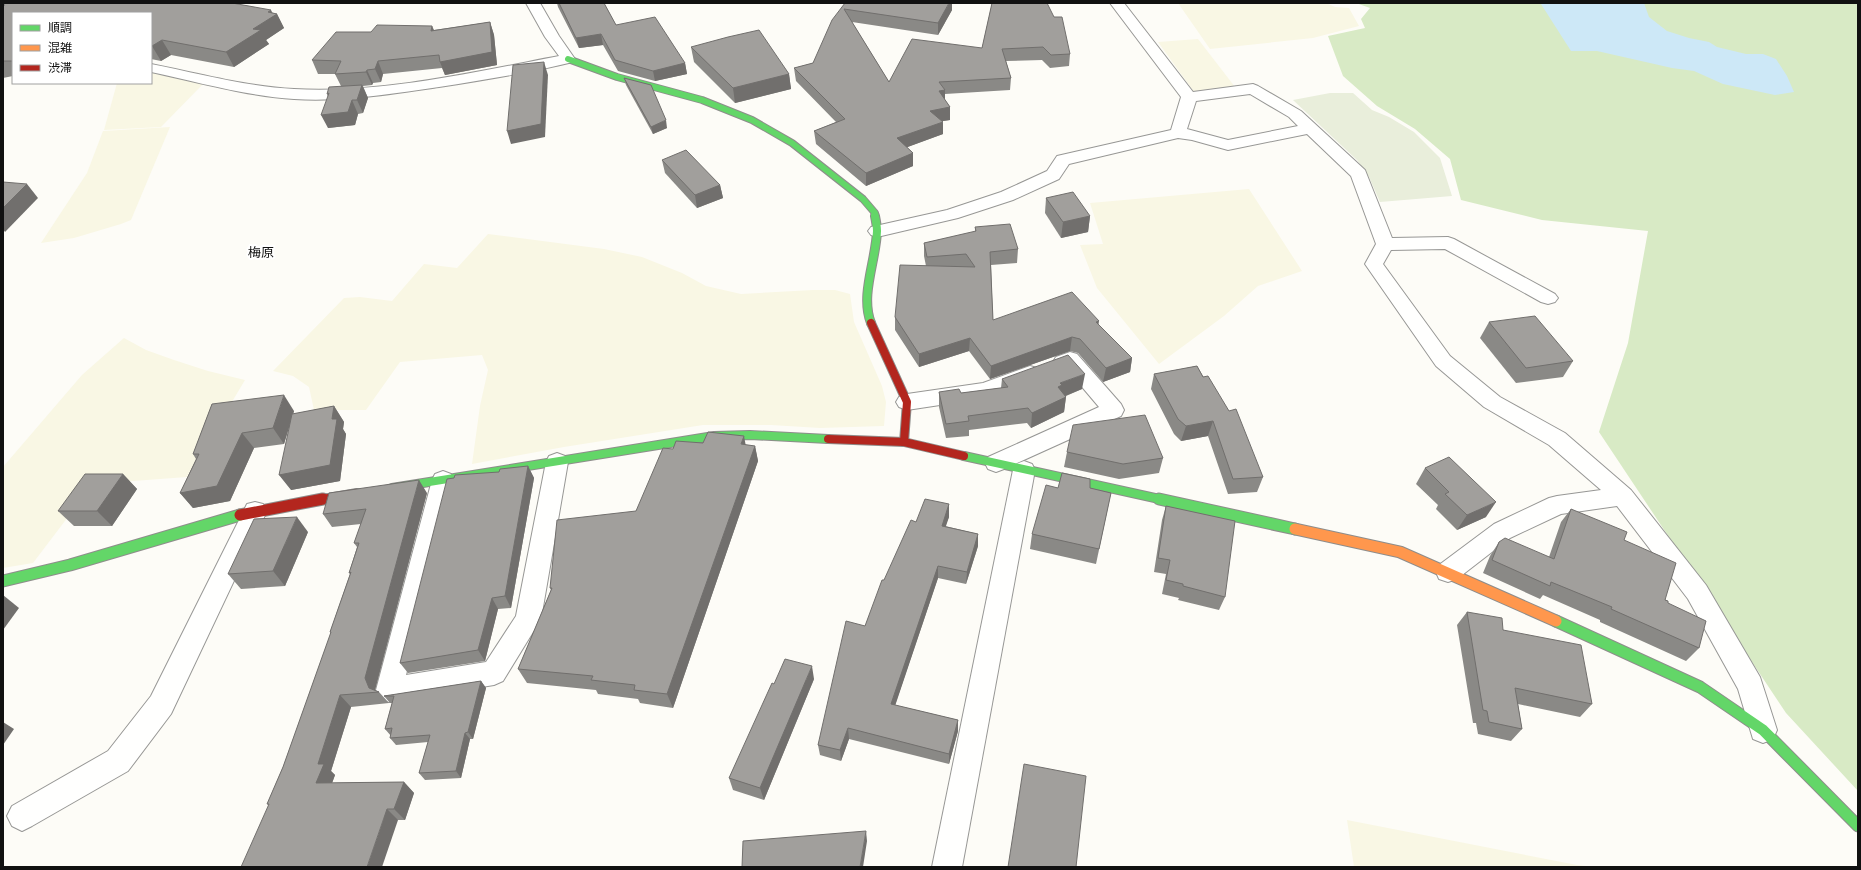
<svg xmlns="http://www.w3.org/2000/svg" width="1861" height="870" font-family="'Libre Baskerville','Noto Sans JP',serif">
	<rect width="100%" height="100%" fill="#fdfcf7"/>
	<g fill="#f9f7e4">
		<path d="M1178,3H1326L1335,7L1349,8L1359,26L1313,38L1210,49Z"/>
		<path d="M1198,39L1235,87L1194,92L1158,42Z"/>
		<path d="M151,72L203,84L161,127L104,130L117,83H151Z"/>
		<path d="M170,127L131,220L121,224L74,238L41,243L87,173L103,131Z"/>
		<path d="M1249,189L1302,271L1258,286L1224,316L1159,364L1097,288L1080,245L1103,244L1090,203Z"/>
		<path d="M488,234L604,249L642,257L682,273L706,286L741,294L813,290H835L850,294L854,322L882,386L886,402L884,426L820,428L771,425H703L564,447L472,464L480,406L488,370L482,355L400,362L366,410H314L309,387L293,376L273,371L344,298L360,297L392,301L424,264L457,268Z"/>
		<path d="M124,338L146,350L174,360L208,371L245,380L187,477L93,484L33,563L3,568V467L82,375Z"/>
		<path d="M1347,820L1577,865L1595,867H1354Z"/>
	</g>
	<path fill="#d8eac5" d="M1356,3H1858V791L1786,713L1599,432L1628,343L1648,231L1542,220L1461,200L1450,159L1415,129L1377,106L1343,76L1328,36L1365,28L1361,19L1370,8Z"/>
	<path fill="#e9eedb" d="M1330,93H1353L1372,110L1389,117L1414,132L1440,158L1452,196L1380,202L1369,177L1357,160L1293,100Z"/>
	<path fill="#cde8f7" d="M1548,3H1644L1649,17L1667,31L1689,38L1709,42L1717,47L1746,54H1763L1776,59L1787,76L1794,92L1775,95L1723,84L1694,71L1672,68L1597,51H1571L1541,4Z"/>
	<g fill="none" stroke-linecap="round" stroke-linejoin="round">
		<defs>
			<g id="street">
				<path d="M526,3H540L559,36L575,59L573,62C529,73 484,80 439,87C391,94 343,102 294,99C247,96 197,82 151,72V64C197,73 248,87 294,89C379,94 475,72 559,56L545,37Z"/>
				<path d="M1110,3H1124L1193,92L1253,84L1258,86L1301,111L1365,170L1392,238L1448,237L1454,239L1555,294L1558,298L1555,302L1548,304L1541,302L1445,249L1391,250L1383,264L1450,356L1500,397L1565,433L1631,490L1706,585L1760,677L1777,730L1773,739L1763,743L1753,739L1738,689L1688,599L1617,506L1561,514L1510,538L1457,579L1448,582L1439,579L1436,572L1439,565L1494,524L1549,498L1557,496L1601,490L1549,445L1484,407L1436,366L1365,264L1376,244L1351,176L1307,134L1228,150L1192,140L1178,138L1069,164L1059,179L1013,200L958,218L877,237L871,235L868,231L871,227L947,210L1001,192L1047,171L1057,156L1171,130L1181,97ZM1250,94L1289,117L1298,126L1228,140L1187,129L1196,101Z"/>
				<path d="M1070,352L1077,354L1121,404L1124,410L1121,416L1004,469L996,472L988,469L985,463L988,457L1099,407L1066,368L1056,367L1053,362L1056,357Z"/>
				<path d="M1030,366L1037,368L1040,373L1037,378L986,398L907,410L899,407L896,402L899,397L907,394L983,383Z"/>
				<path d="M557,453L565,456L568,462L541,619L503,681L494,685L389,702L379,699L376,690L432,480L435,474L443,471L451,474L454,480L406,675L486,662L516,616L546,462L549,456Z"/>
				<path d="M1024,461L1032,464L1035,470L962,867H932L1013,470L1016,464Z"/>
				<path d="M255,502L263,504L267,511L171,714L128,771L32,826L22,831L12,826L7,816L12,806L108,751L151,696L247,504Z"/>
			</g>
			<path id="fast-far2" d="M568,59L617,77L702,100L752,120L792,143L863,199L875,213V217"/>
			<g id="fast-far1">
				<path d="M871,323C860,295 876,261 877,231C877,226 876,221 875,216"/>
				<path d="M964,456L1164,500"/>
				<path d="M392,488L714,436L750,435L828,439"/>
			</g>
			<g id="fast">
				<path d="M1159,499L1295,529"/>
				<path d="M3,581L70,565L240,515"/>
				<path d="M1556,621L1700,687L1763,730L1858,826"/>
			</g>
			<path id="slow" d="M1295,529L1400,552L1556,621"/>
			<g id="jam-far1">
				<path d="M871,323L907,402L904,442"/>
				<path d="M828,439L904,442L964,456"/>
				<path d="M317,500L357,493"/>
			</g>
			<path id="jam" d="M240,515L323,499"/>
		</defs>
		<use href="#street" stroke="#979795" stroke-width="2"/>
		<use href="#fast-far2" stroke="#8e8d8b" stroke-width="8"/>
		<use href="#fast-far1" stroke="#8e8d8b" stroke-width="10"/>
		<use href="#fast" stroke="#8e8d8b" stroke-width="13"/>
		<use href="#slow" stroke="#8e8d8b" stroke-width="13"/>
		<use href="#jam-far1" stroke="#8e8d8b" stroke-width="10"/>
		<use href="#jam" stroke="#8e8d8b" stroke-width="13"/>
		<use href="#street" fill="#fffffe" fill-rule="evenodd"/>
		<use href="#fast-far2" stroke="#63d668" stroke-width="6"/>
		<use href="#fast-far1" stroke="#63d668" stroke-width="8"/>
		<use href="#fast" stroke="#63d668" stroke-width="11"/>
		<use href="#slow" stroke="#ff974d" stroke-width="11"/>
		<use href="#jam-far1" stroke="#b3261e" stroke-width="8"/>
		<use href="#jam" stroke="#b3261e" stroke-width="11"/>
	</g>
	<g fill="#8a8986">
		<path d="M3,3H232L277,14L284,28L266,40L269,44L234,67L171,55L161,61L151,59V13H13V76L3,78Z"/>
		<path d="M557,3H604L616,25L685,63L687,74L655,81L618,71L603,45L579,48L558,7Z"/>
		<path d="M845,3L952,10L938,35L852,22L889,82L982,48L992,3L1070,54L1069,66L1050,68L1042,60L1006,61L1011,78L1010,90L945,94V100L950,107V120L942,121L943,134L907,147L913,153V166L866,186L816,144L814,131L836,122L796,81L794,68L813,63Z"/>
		<path d="M490,22L494,35L497,65L445,75L442,68L383,74L381,82L373,83L372,85L363,86L368,98L363,113L358,114L355,125L328,128V97L327,94L341,86L335,74H318L312,60L371,32L432,26L434,30Z"/>
		<path d="M691,47L789,74L791,89L735,103L694,62Z"/>
		<path d="M624,78L667,128L653,134L626,85Z"/>
		<path d="M662,160L720,185L723,198L697,208L665,173Z"/>
		<path d="M1046,198L1090,216L1088,232L1061,238L1045,213Z"/>
		<path d="M975,227L1018,249L1017,263L991,265L993,320L1099,325L1132,358L1130,372L1103,382L1078,353L1070,351L990,379L969,351L919,367L895,330V317L926,266L924,256V243L975,232Z"/>
		<path d="M1489,322L1573,361L1563,377L1516,383L1480,338Z"/>
		<path d="M1197,366L1263,477L1257,492L1228,494L1208,436L1181,441L1174,434L1151,389L1154,374Z"/>
		<path d="M1002,379L1082,389L1066,396L1064,412L1031,428L1027,423L969,430V436L946,438L939,407V392L961,393L1001,388Z"/>
		<path d="M212,404L294,411L293,414L334,406L344,422L343,429L346,434L340,481L291,490L289,427L284,444L254,448L230,501L193,508L180,493L196,459L193,454Z"/>
		<path d="M746,445L755,446L758,461L673,708L640,703L638,699L598,694L596,690L527,683L518,669L551,590L550,588L636,511L673,449Z"/>
		<path d="M1067,452L1163,458L1159,473L1119,479L1064,467Z"/>
		<path d="M528,466L534,478L511,608L498,609L485,661L408,673L400,663L499,472Z"/>
		<path d="M1425,468L1486,517L1457,530L1436,509L1438,505L1416,484Z"/>
		<path d="M123,474L137,489L112,526H74L58,511Z"/>
		<path d="M1058,488H1090L1111,493L1096,564L1030,549L1032,534Z"/>
		<path d="M427,493L375,690L379,692L389,703L351,707L331,771L335,775L332,783L404,782L414,793L405,820H398L269,805L267,804L283,767L331,633L330,632L350,574L349,573L357,547L354,543L361,524L332,527L323,514Z"/>
		<path d="M949,504V517L945,526L978,534V546L966,584L938,578L895,705L958,720V731L949,764L849,739L841,761L820,755L818,745L865,626L884,580Z"/>
		<path d="M1166,506L1225,597L1219,610L1178,600L1179,598L1162,594L1166,574L1154,572L1162,520Z"/>
		<path d="M1571,509L1624,540L1699,648L1686,661L1600,622V620L1543,595L1540,599L1483,573L1490,556L1499,542L1549,557L1561,522Z"/>
		<path d="M308,532L285,586L241,589L228,574Z"/>
		<path d="M1467,612L1503,630L1592,704L1580,717L1518,704L1522,729L1511,741L1478,734L1476,723H1473L1457,625Z"/>
		<path d="M814,679L764,800L733,790L729,778L774,684Z"/>
		<path d="M481,681L486,688L473,739H470L461,778L425,780L419,773L428,742L396,745L390,738L391,736L385,729L392,703H390L384,696Z"/>
	</g>
	<g fill="#716f6d">
		<path d="M949,3H952V10L938,35V23Z"/>
		<path d="M271,10L274,16L277,14L284,28L266,40L269,44L234,67L226,52L268,12Z"/>
		<path d="M490,22L494,35L497,65L445,75L440,62Z"/>
		<path d="M432,26L437,39L431,31Z"/>
		<path d="M601,34L603,45L579,48L576,38Z"/>
		<path d="M162,40L171,55L161,61L152,46Z"/>
		<path d="M378,61L383,74L381,82L375,69Z"/>
		<path d="M544,62L548,75L545,137L511,144L507,131Z"/>
		<path d="M685,63L687,74L655,81L653,71Z"/>
		<path d="M367,70L373,83L372,85L366,72Z"/>
		<path d="M789,74L791,89L735,103L733,88Z"/>
		<path d="M362,85L368,98L363,113L357,100Z"/>
		<path d="M945,90V103L939,91Z"/>
		<path d="M352,100L358,114L355,125L328,128L321,115Z"/>
		<path d="M950,107V120L930,123V111Z"/>
		<path d="M666,120L667,128L653,134L651,127Z"/>
		<path d="M943,122V134L897,151V138Z"/>
		<path d="M913,153V166L866,186V173Z"/>
		<path d="M27,184L38,198L5,232L3,229V208Z"/>
		<path d="M720,185L723,198L697,208L695,195Z"/>
		<path d="M1090,216L1088,232L1061,238L1063,222Z"/>
		<path d="M1099,321L1097,334L1096,322Z"/>
		<path d="M1072,337L1070,351L990,379L991,366Z"/>
		<path d="M970,338L969,351L919,367V354Z"/>
		<path d="M1132,358L1130,372L1103,382L1106,368Z"/>
		<path d="M1085,374L1082,389L1060,398L1066,397L1064,412L1031,428L1032,413L1058,387L1060,383Z"/>
		<path d="M284,395L294,411L284,444L273,428Z"/>
		<path d="M334,406L344,422L343,429L346,434L340,481L291,490L279,475L332,419Z"/>
		<path d="M1213,421L1208,436L1181,441L1186,426Z"/>
		<path d="M242,433L254,448L230,501L193,508L180,493Z"/>
		<path d="M744,436L747,452L741,444Z"/>
		<path d="M755,446L758,461L673,708L667,694Z"/>
		<path d="M528,466L534,478L511,608L505,596Z"/>
		<path d="M123,474L137,489L112,526L97,511Z"/>
		<path d="M419,480L427,493L375,690V692L369,688L365,678Z"/>
		<path d="M1496,502L1486,517L1457,530L1467,515Z"/>
		<path d="M949,504V517L942,538V526Z"/>
		<path d="M297,517L308,532L285,586L273,571Z"/>
		<path d="M978,534V546L966,584L967,572Z"/>
		<path d="M938,566V578L892,715L891,704Z"/>
		<path d="M3,595L19,608L3,630Z"/>
		<path d="M492,598L498,609L485,661L478,650Z"/>
		<path d="M812,666L814,679L764,800L760,788Z"/>
		<path d="M481,681L486,688L473,739L468,732Z"/>
		<path d="M340,695L351,707L331,771L335,775L328,794L316,783L318,764Z"/>
		<path d="M958,720V731L949,764V754Z"/>
		<path d="M3,722L14,729L3,745Z"/>
		<path d="M848,728L849,739L841,761L840,750Z"/>
		<path d="M465,733L470,739L461,778L456,771Z"/>
		<path d="M404,782L414,793L405,820L394,809Z"/>
		<path d="M387,809L398,820L382,867H367Z"/>
		<path d="M866,831L867,841L863,867H860Z"/>
	</g>
	<g fill="#a19f9c" stroke="#716f6d">
		<path d="M4,3H232L271,10L268,12L277,14L253,29L261,30L226,52L162,40L152,46H151V13H13V61H3V6H4Z"/>
		<path d="M559,3H604L616,25L655,17L685,63L653,71L615,60L601,34L576,38Z"/>
		<path d="M845,3H949L938,23L844,9L889,82L912,39L982,48L992,3H1047L1054,17H1062L1070,54L1051,55L1043,47L1002,49L1011,78L939,82L945,90L939,91L950,107L930,111L943,122L897,138L913,153L866,173L814,131L845,119L794,68L813,63L832,20Z"/>
		<path d="M490,22L492,52L440,62L439,55L378,61L375,69L367,70L366,72L335,74L341,61L312,60L336,32H371L377,25L432,26L431,31Z"/>
		<path d="M759,30L789,74L733,88L691,47L728,37Z"/>
		<path d="M544,62L541,124L507,131L513,65Z"/>
		<path d="M624,78L651,85L666,120L651,127Z"/>
		<path d="M362,85L357,100H352L348,112L321,115L329,93L327,94L329,87Z"/>
		<path d="M686,150L720,185L695,195L662,160Z"/>
		<path d="M3,182L27,184L3,208Z"/>
		<path d="M1073,192L1090,216L1063,222L1046,198Z"/>
		<path d="M1010,224L1018,249L990,252L993,320L1072,292L1099,321L1096,322L1132,358L1106,368L1080,339L1072,337L991,366L970,338L919,354L895,317L900,265L975,267L966,254L927,257L924,243L976,231L975,227Z"/>
		<path d="M1535,316L1573,361L1526,368L1489,322Z"/>
		<path d="M1068,355L1085,374L1060,383L1062,385L1058,387L1066,397L1032,413L1028,408L968,416L969,421L946,424L939,392L959,389L961,393L1008,387L1002,379Z"/>
		<path d="M1197,366L1203,377L1208,376L1229,411L1236,409L1263,477L1233,479L1213,421L1186,426L1178,419L1154,374Z"/>
		<path d="M284,395L273,428L242,433L217,486L180,493L199,454H193L212,404Z"/>
		<path d="M334,406L332,419H337L330,465L279,475L292,414Z"/>
		<path d="M1145,415L1163,458L1123,464L1067,452L1073,425Z"/>
		<path d="M708,432L744,436L741,444L755,446L667,694L634,690L635,685L591,680L593,676L518,669L552,588H550L557,520L636,511L663,448L673,449L676,441L703,443Z"/>
		<path d="M1449,457L1496,502L1467,515L1445,494L1449,492L1425,468Z"/>
		<path d="M528,466L505,596L492,598L478,650L400,663L447,479L454,478L455,475L499,472L500,469Z"/>
		<path d="M1062,473L1090,479V488L1111,493L1099,549L1032,534L1046,485L1058,488Z"/>
		<path d="M85,474H123L97,511H58Z"/>
		<path d="M419,480L365,678L369,688L379,692L340,695L318,764H324L316,783L404,782L394,809H387L367,867H241L269,804H267L283,767L331,632H330L351,572L349,573L359,543H354L366,509L323,514L329,493Z"/>
		<path d="M925,499L949,504L942,526L978,534L967,572L938,566L891,704L958,720L949,754L848,728L840,750L818,745L846,621L865,626L882,580H884L911,520L916,522Z"/>
		<path d="M1166,506L1235,521L1225,597L1183,586V584L1166,580L1170,560L1158,558Z"/>
		<path d="M1571,509L1627,532L1624,540L1676,563L1665,600L1668,601V603L1706,621L1699,648L1611,609L1612,607L1551,582L1550,586L1492,560L1499,542L1505,538L1554,559Z"/>
		<path d="M297,517L273,571L228,574L254,519Z"/>
		<path d="M1467,612L1502,618L1503,630L1581,645L1592,704L1515,688L1522,729L1489,722L1487,711L1483,710Z"/>
		<path d="M785,659L812,666L760,788L729,778L772,683L774,684Z"/>
		<path d="M481,681L468,732L465,733L456,771L419,773L430,735L390,738L392,728L385,729L394,696H384Z"/>
		<path d="M1024,764L1086,776L1076,867H1008Z"/>
		<path d="M866,831L860,867H742L743,841Z"/>
	</g>
	<g text-anchor="middle" dominant-baseline="central" stroke-width="4" stroke-linejoin="round" paint-order="stroke">
		<g font-size="13" fill="#111" stroke="#fff">
			<text x="261" y="252">梅原</text>
		</g>
	</g>
	<rect width="1861" height="870" fill="none" stroke="#111111" stroke-width="8"/>
	<rect x="12" y="12" width="140" height="72" fill="#ffffff" stroke="#a0a0a0"/>
	<rect x="20" y="25" width="20" height="6" fill="#63d668" stroke="#a0a0a0"/>
	<text x="48" y="32" font-size="12" fill="#111111">順調</text>
	<rect x="20" y="45" width="20" height="6" fill="#ff974d" stroke="#a0a0a0"/>
	<text x="48" y="52" font-size="12" fill="#111111">混雑</text>
	<rect x="20" y="65" width="20" height="6" fill="#b3261e" stroke="#a0a0a0"/>
	<text x="48" y="72" font-size="12" fill="#111111">渋滞</text>
</svg>
